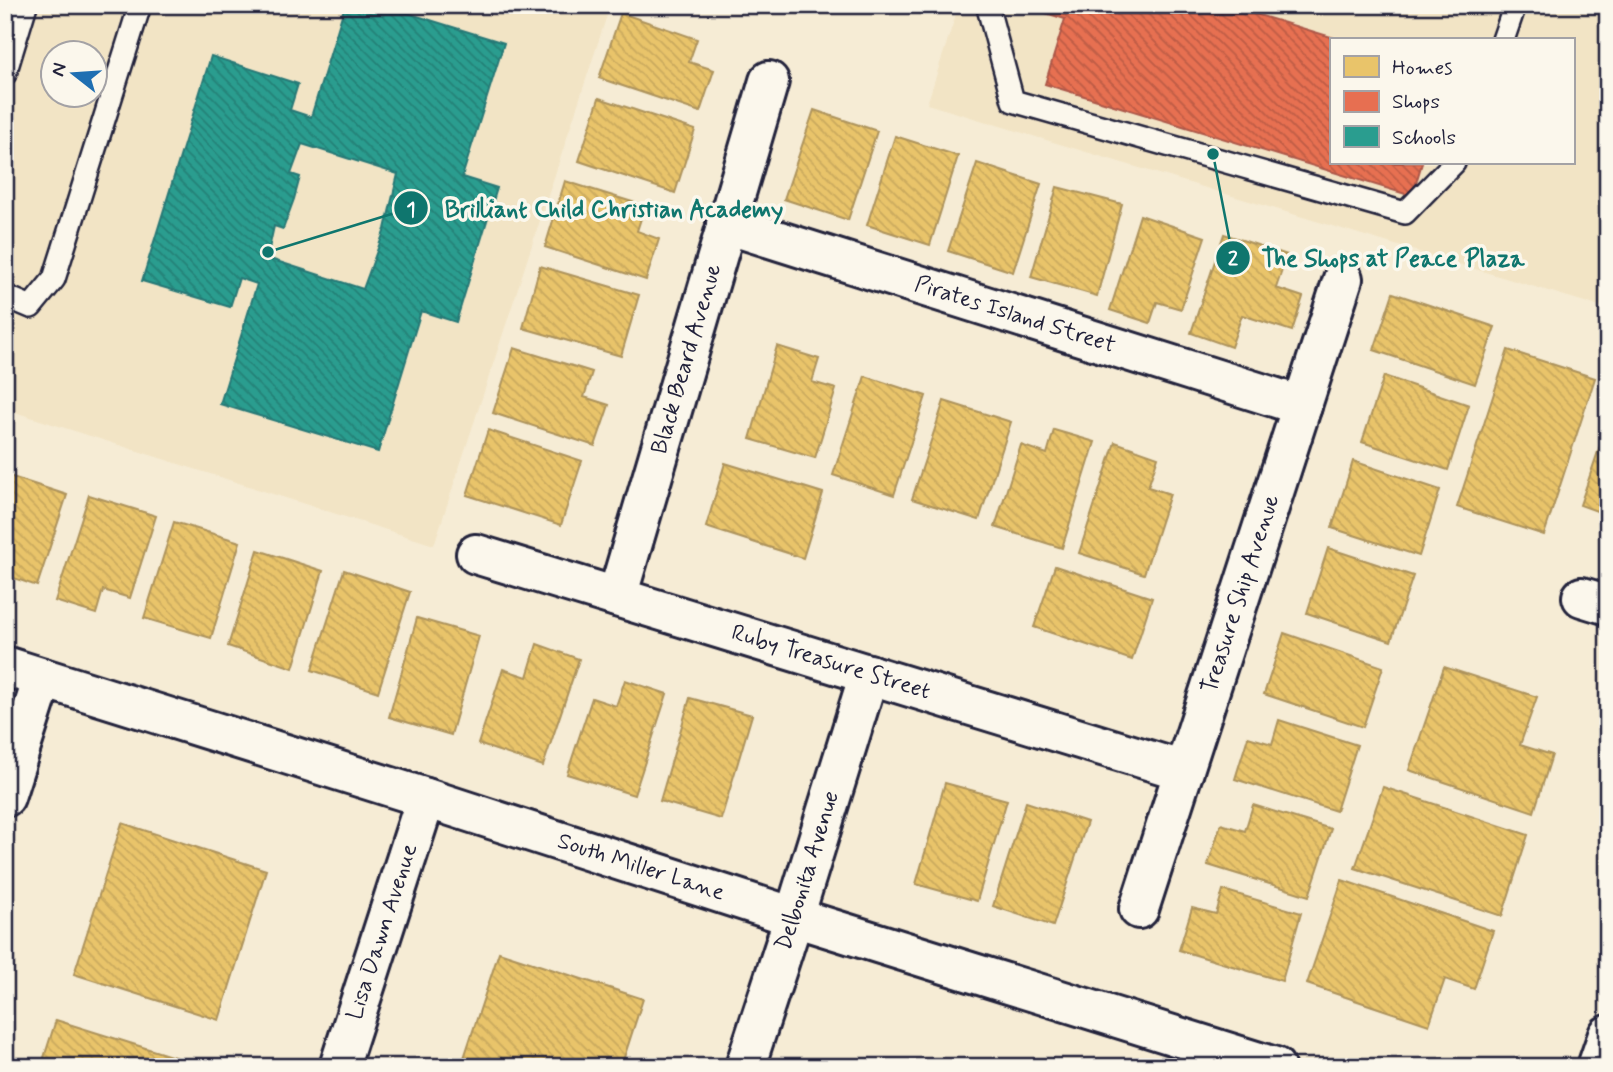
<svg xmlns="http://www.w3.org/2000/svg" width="1613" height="1072" font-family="Mynerve,sans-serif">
	<defs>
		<pattern id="homes-back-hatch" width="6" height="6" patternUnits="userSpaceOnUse" patternTransform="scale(1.75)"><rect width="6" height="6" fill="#e9c46a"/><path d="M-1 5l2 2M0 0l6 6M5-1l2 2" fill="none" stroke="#c8a85d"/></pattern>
		<pattern id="shops-back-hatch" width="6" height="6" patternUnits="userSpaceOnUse" patternTransform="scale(1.75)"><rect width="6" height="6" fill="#e76f51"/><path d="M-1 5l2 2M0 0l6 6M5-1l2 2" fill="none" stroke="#bb5b44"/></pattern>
		<pattern id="schools-back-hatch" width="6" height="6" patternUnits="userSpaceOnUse" patternTransform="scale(1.75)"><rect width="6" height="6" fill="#2a9d8f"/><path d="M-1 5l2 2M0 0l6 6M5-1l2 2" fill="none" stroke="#248076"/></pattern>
	</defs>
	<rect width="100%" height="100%" fill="#f6ecd5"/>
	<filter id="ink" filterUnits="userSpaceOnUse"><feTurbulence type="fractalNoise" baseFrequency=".0143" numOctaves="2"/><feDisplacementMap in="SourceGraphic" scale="14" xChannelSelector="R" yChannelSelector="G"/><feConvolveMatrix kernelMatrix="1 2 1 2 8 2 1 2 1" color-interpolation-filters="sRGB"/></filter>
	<g filter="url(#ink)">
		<g fill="#f2e4c5" fill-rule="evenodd">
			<path d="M5,5L610,6L434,545L5,409ZM52,52H94V94H52Z"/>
			<path d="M959,5H1608V309L927,104ZM1331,40H1573V163H1331Z"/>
		</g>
		<g fill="url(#homes-back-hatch)" stroke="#ad935c" stroke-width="2">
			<path d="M621,13L697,39L689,62L714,70L700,112L599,78Z"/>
			<path d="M599,98L695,130L675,193L579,161Z"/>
			<path d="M814,110L877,131L848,220L784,199Z"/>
			<path d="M895,136L958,156L930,245L867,225Z"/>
			<path d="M977,163L1041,184L1013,272L948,251Z"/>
			<path d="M565,181L645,206L637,231L659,239L646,280L545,247Z"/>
			<path d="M1057,187L1122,204L1097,296L1031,277Z"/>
			<path d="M1140,215L1205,237L1181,309L1157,302L1150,323L1110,310Z"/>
			<path d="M1224,234L1287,255L1276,288L1303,297L1292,331L1242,315L1231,347L1191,333Z"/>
			<path d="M540,266L639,295L621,356L523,328Z"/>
			<path d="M1393,293L1495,327L1475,384L1374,350Z"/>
			<path d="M777,346L819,359L812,382L836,389L815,458L750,439Z"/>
			<path d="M514,348L592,372L584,397L609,405L595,446L493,413Z"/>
			<path d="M1508,350L1595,378L1544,535L1457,507Z"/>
			<path d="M865,376L926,396L894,495L833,475Z"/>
			<path d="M1384,376L1469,405L1448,470L1362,442Z"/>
			<path d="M944,401L1011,422L979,520L912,499Z"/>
			<path d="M1608,422V515L1580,505Z"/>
			<path d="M488,430L582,461L561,525L467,495Z"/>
			<path d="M1054,430L1095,442L1062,548L995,527L1021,445L1047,454Z"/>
			<path d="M1115,442L1158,457L1148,487L1170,494L1144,574L1079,553Z"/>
			<path d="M1353,461L1440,490L1419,556L1332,528Z"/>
			<path d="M725,463L823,493L803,558L706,527Z"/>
			<path d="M6,475L67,495L37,586L5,575Z"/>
			<path d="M89,495L156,516L130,598L103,590L96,614L55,601Z"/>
			<path d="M174,522L240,542L211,638L144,618Z"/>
			<path d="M1328,548L1413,576L1391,641L1307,613Z"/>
			<path d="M258,550L323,571L293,668L228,646Z"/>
			<path d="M1055,566L1152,598L1132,660L1034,627Z"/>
			<path d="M344,570L410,592L378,692L312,670Z"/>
			<path d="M417,618L479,636L451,735L389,717Z"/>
			<path d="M1284,633L1383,667L1363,727L1264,694Z"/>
			<path d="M537,644L579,659L543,766L478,744L503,669L527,677Z"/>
			<path d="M1444,667L1537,697L1520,745L1552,755L1534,812L1409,770Z"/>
			<path d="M625,680L667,694L634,795L567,774L592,698L616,706Z"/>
			<path d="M690,698L752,715L721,819L660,801Z"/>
			<path d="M1279,720L1357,745L1336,811L1235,779L1248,737L1272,744Z"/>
			<path d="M945,783L1007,800L977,901L916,884Z"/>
			<path d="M1383,787L1528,835L1502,916L1355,868Z"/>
			<path d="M1026,802L1087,822L1053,926L993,906Z"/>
			<path d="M1253,805L1331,829L1309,896L1208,865L1221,824L1245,831Z"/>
			<path d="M122,823L266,870L219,1020L74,974Z"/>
			<path d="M1342,880L1493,931L1474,989L1445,979L1429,1025L1307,984Z"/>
			<path d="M1223,890L1301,913L1282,981L1179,950L1192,908L1216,914Z"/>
			<path d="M499,952L643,999L621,1067H461Z"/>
			<path d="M56,1020L200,1065V1067H41Z"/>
		</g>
		<path fill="url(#shops-back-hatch)" stroke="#ac584a" stroke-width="2" d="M1020,5H1226L1341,40H1331V163H1422L1412,196L1045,84L1065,19Z"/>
		<path fill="url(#schools-back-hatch)" stroke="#287876" stroke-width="2" fill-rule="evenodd" d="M345,5H382L504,43L462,177L497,188L456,322L421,311L378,452L220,404L257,284L239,278L230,307L142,281L211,56L298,84L290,110L311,117ZM302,144L398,174L385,229L363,289L267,258L274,226L283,229L294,199L300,177L291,174Z"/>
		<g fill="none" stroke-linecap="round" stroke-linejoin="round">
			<defs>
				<g id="service">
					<path d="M988,5V8L1013,101L1405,213L1454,163"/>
					<path d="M1503,40L1515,5"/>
					<path d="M5,74L26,5"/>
					<path d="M5,296L31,307L54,279L140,5"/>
				</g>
				<g id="minor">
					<path id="s1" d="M726,224L1302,406"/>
					<path id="s2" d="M476,554L1184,771"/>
					<path id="s3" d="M617,597L769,81"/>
					<path d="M1582,597L1608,605"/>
					<path id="s4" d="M5,666L426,798L794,917L1275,1067"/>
					<path d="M5,797L43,678"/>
					<path id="s5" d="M1139,909L1343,279"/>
					<path id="s6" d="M339,1067L426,798"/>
					<path id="s7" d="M745,1067L794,917L869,674"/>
					<path d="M1597,1067L1608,1035"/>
				</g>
			</defs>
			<use href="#service" stroke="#22223b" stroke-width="26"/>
			<use href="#minor" stroke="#22223b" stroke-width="44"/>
			<use href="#service" stroke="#fbf7ec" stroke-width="21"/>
			<use href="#minor" stroke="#fbf7ec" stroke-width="38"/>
		</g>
	</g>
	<g text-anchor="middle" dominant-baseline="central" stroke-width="7" stroke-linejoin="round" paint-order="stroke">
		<g font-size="23" fill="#22223b" stroke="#fbf7ec">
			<text stroke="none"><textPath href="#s1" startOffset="303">Pirates Island Street</textPath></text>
			<text stroke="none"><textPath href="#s3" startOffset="248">Black Beard Avenue</textPath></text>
			<text stroke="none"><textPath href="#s5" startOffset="331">Treasure Ship Avenue</textPath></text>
			<text stroke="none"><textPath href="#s2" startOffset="371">Ruby Treasure Street</textPath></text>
			<text stroke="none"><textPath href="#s4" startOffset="667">South Miller Lane</textPath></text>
			<text stroke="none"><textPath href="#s7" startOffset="206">Delbonita Avenue</textPath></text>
			<text stroke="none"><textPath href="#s6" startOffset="142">Lisa Dawn Avenue</textPath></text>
		</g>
	</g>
	<path fill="none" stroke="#0f766e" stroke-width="2.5" d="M268 252L411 208M1213 154L1233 258"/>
	<g fill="#0f766e" stroke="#fbf7ec" stroke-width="2.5">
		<circle cx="268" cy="252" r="7"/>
		<circle cx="1213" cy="154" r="7"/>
		<circle cx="411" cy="208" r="18"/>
		<circle cx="1233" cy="258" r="18"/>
	</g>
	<g font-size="21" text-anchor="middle" font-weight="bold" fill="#fff">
		<text x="411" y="216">1</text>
		<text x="1233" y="265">2</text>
	</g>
	<g font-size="24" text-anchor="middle" font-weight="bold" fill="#0f766e" stroke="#fbf7ec" stroke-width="7" stroke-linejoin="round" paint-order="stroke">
		<text x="614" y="217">Brilliant Child Christian Academy</text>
		<text x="1393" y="266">The Shops at Peace Plaza</text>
	</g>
	<rect width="1613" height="1072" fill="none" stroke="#fbf7ec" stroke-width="28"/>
	<rect x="14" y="14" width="1585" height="1044" fill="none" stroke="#22223b" stroke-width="2.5" filter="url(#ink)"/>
	<rect x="1330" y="38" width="245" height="126" fill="#fbf7ec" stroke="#a4a2a5" stroke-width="2"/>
	<rect x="1344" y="56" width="35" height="21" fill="#e9c46a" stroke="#a4a2a5" stroke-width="2"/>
	<text x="1392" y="74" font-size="21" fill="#22223b">Homes</text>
	<rect x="1344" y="91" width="35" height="21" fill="#e76f51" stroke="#a4a2a5" stroke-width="2"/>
	<text x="1392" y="108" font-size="21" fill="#22223b">Shops</text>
	<rect x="1344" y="126" width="35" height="21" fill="#2a9d8f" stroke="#a4a2a5" stroke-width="2"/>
	<text x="1392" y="144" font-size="21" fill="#22223b">Schools</text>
	<g transform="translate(74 74) rotate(287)"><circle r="33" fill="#fbf7ec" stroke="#a4a2a5" stroke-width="2"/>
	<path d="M0-5L12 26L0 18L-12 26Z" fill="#1f6fb2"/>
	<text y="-10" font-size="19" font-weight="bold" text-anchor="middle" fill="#22223b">N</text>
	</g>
</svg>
